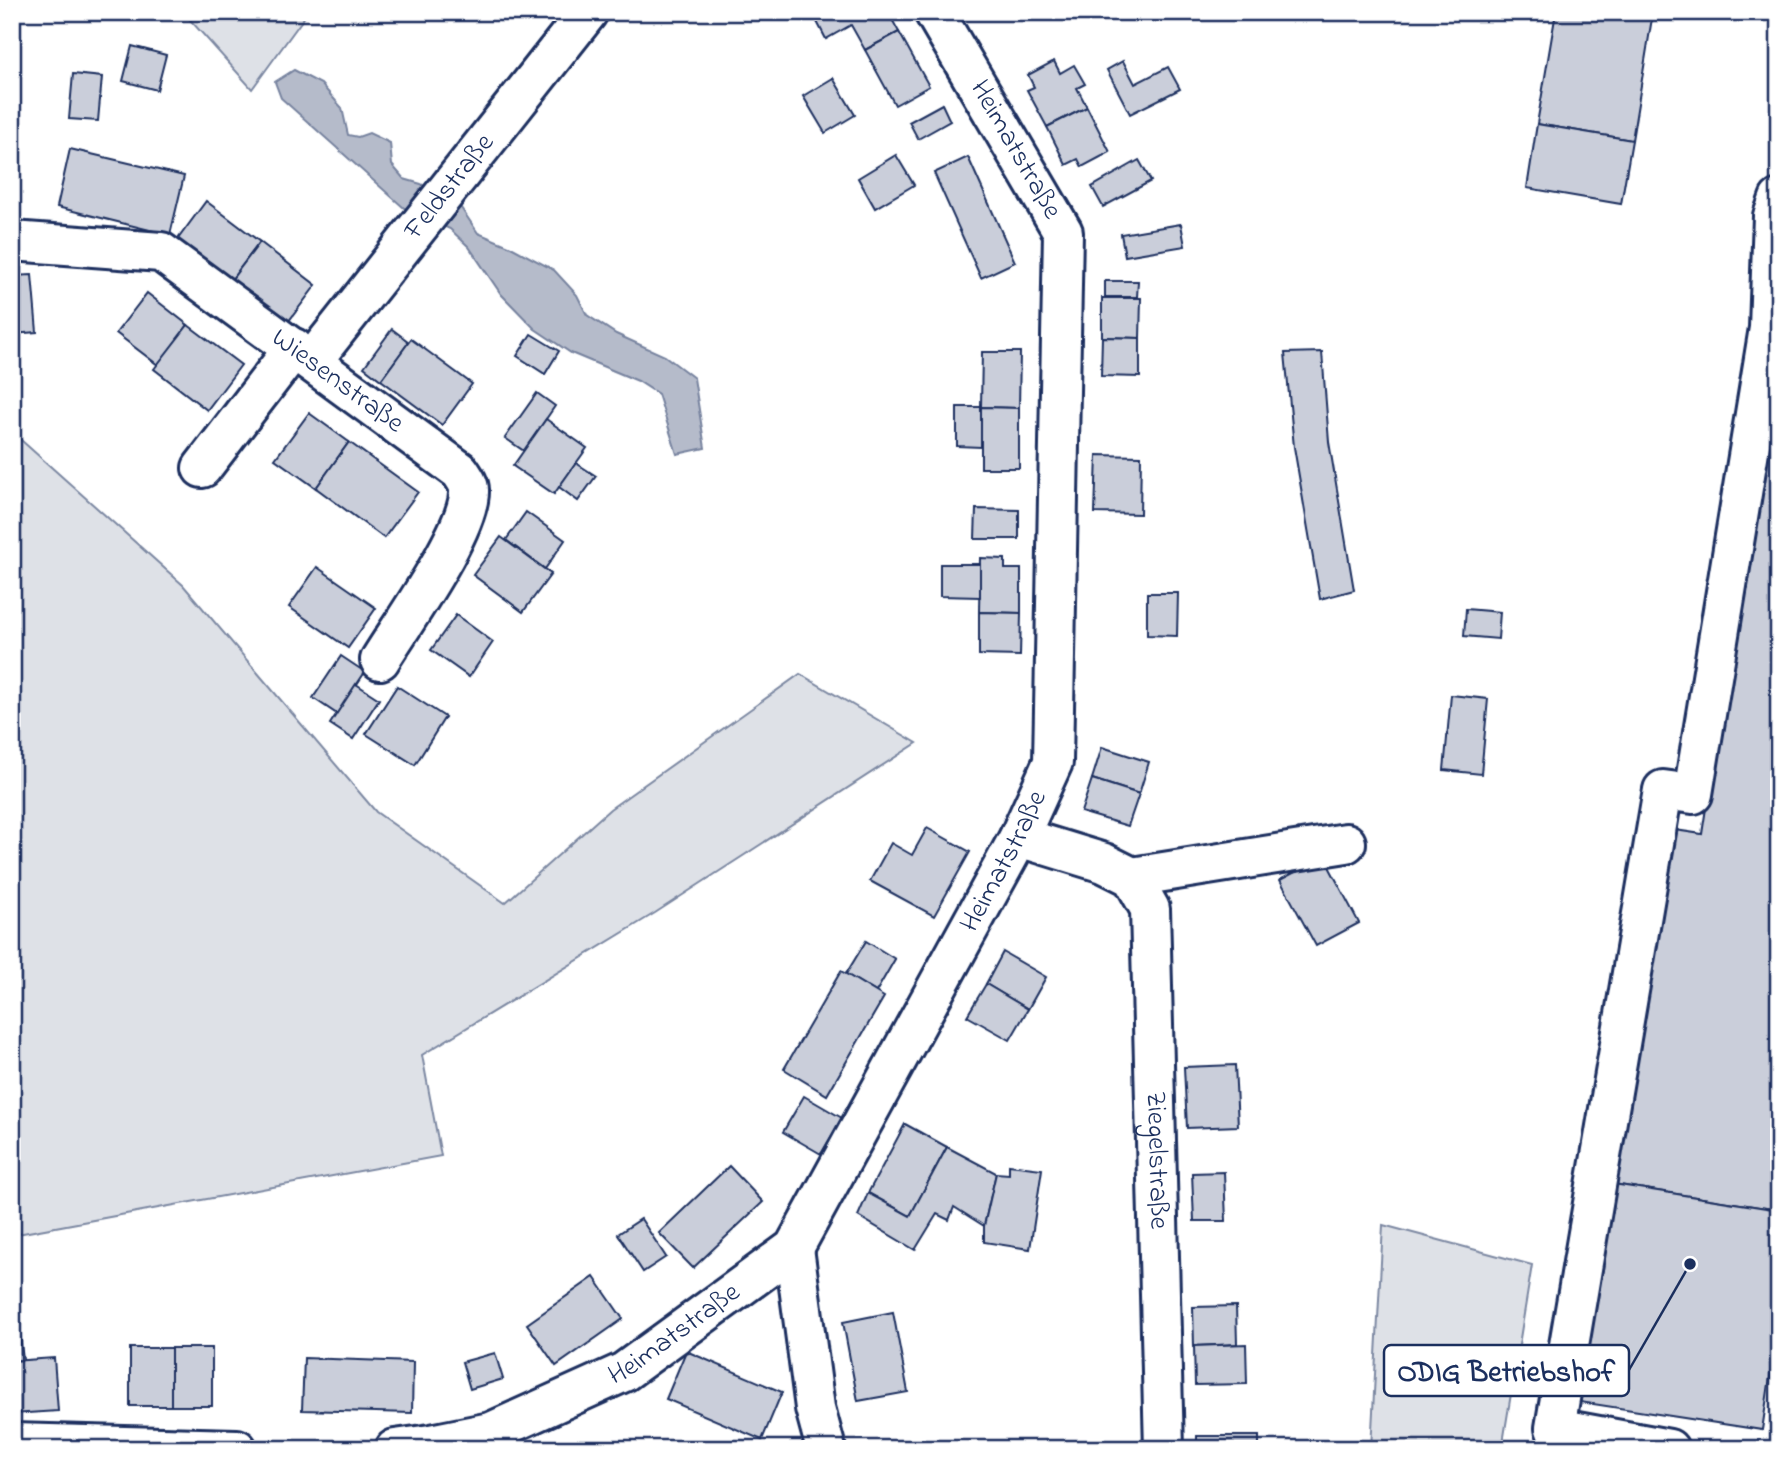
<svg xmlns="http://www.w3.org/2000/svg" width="1791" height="1461" font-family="'Indie Flower',sans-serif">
	<rect width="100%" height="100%" fill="#fff"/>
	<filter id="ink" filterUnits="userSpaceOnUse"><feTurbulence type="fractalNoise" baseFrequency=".0143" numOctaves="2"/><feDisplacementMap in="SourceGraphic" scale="14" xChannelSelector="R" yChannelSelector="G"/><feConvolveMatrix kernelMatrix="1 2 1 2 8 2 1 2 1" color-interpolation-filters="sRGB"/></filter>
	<g filter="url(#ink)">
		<g fill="#dee1e7" stroke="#7c88a2" stroke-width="2">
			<path d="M183,12H308L252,89Z"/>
			<path d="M12,432L183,585L376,812L505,903L610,809L800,674L917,743L655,913L422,1055L441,1156L12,1235Z"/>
			<path d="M1383,1225L1532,1265L1502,1449H1371Z"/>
		</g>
		<path fill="#b5bbca" stroke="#77839f" stroke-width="2" d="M294,70L321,84L342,108L348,135L358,137L369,133L390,143L392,165L404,179L421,184L461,208L478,233L509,246L554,270L577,295L587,315L616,334L665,356L694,378L705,448L677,454L658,394L638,381L571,353L535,329L501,294L469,247L450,229L404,208L281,98L275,82Z"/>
		<g fill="#caceda" stroke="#1b2f5e" stroke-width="2">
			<path d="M812,12H888L899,32L865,50L851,25L826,39Z"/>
			<path d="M1556,12H1653L1632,140L1537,124Z"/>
			<path d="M899,32L929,86L895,105L865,50Z"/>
			<path d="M132,46L166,55L157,90L123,81Z"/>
			<path d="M1054,61L1060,73L1074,65L1085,84L1077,88L1087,107L1047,127L1027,90L1034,87L1028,75Z"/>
			<path d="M1123,61L1135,84L1168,67L1180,89L1130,114L1107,70Z"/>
			<path d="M73,74L102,77L98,121L69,119Z"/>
			<path d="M833,78L855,115L825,133L803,96Z"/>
			<path d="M942,104L950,121L918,139L909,122Z"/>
			<path d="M1087,107L1110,152L1082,167L1078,159L1066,165L1047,127Z"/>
			<path d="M1537,124L1632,140L1621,204L1527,188Z"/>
			<path d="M70,149L184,176L170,235L57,207Z"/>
			<path d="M896,155L914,185L875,208L858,178Z"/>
			<path d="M968,157L1015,262L981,278L934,173Z"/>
			<path d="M1139,160L1151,181L1103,207L1092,187Z"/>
			<path d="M206,201L260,242L228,284L175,243Z"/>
			<path d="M1181,224L1185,246L1125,256L1121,234Z"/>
			<path d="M260,242L316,285L288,322L232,279Z"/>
			<path d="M32,275L37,332L12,334V276Z"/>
			<path d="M1105,281H1138L1137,297H1105Z"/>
			<path d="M147,293L188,325L158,365L116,333Z"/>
			<path d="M1102,298H1141L1140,338L1102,337Z"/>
			<path d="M188,325L241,365L207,410L154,369Z"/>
			<path d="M392,329L409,342L381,380L364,367Z"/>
			<path d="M531,334L559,351L545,374L517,356Z"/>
			<path d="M1102,337L1140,338V377L1101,376Z"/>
			<path d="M1779,338V1210L1613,1184L1668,829L1702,834Z"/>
			<path d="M411,339L472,384L442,425L381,380Z"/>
			<path d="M982,352H1020L1019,408L981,407Z"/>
			<path d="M1322,352L1329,442L1354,590L1320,599L1294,447L1285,353Z"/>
			<path d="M537,393L555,406L524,451L505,438Z"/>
			<path d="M957,407H981V447L957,446Z"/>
			<path d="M981,407L1019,408V468H981Z"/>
			<path d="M309,413L349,442L316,488L275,459Z"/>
			<path d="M546,419L587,448L554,494L513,466Z"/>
			<path d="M349,442L418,492L384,538L316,488Z"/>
			<path d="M1097,455L1141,456L1140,514L1095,513Z"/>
			<path d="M576,463L596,476L578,501L559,487Z"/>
			<path d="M976,509L1019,510V539H975Z"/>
			<path d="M526,512L565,540L545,569L506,540Z"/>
			<path d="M501,537L551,574L523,612L473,575Z"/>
			<path d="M980,558L1005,559V569H1021V613L979,612Z"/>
			<path d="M940,564H980V597L940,596Z"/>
			<path d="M317,567L376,608L348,648L289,607Z"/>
			<path d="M1147,593H1178L1177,636L1147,635Z"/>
			<path d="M1466,609L1500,612L1498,639L1464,636Z"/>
			<path d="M979,612L1021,613L1020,656L979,655Z"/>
			<path d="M456,615L493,642L469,677L431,650Z"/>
			<path d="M341,656L365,672L337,714L313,698Z"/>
			<path d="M356,684L379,699L353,739L330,724Z"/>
			<path d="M397,686L445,717L415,765L366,734Z"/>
			<path d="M1451,695L1488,699L1481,774L1444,770Z"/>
			<path d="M1102,747L1149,762L1139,794L1092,779Z"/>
			<path d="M1092,779L1139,794L1128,826L1081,812Z"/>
			<path d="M927,828L970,852L934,916L870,881L891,843L912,855Z"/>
			<path d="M1324,857L1359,923L1316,946L1280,880Z"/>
			<path d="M866,941L895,959L876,992L846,974Z"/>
			<path d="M1003,952L1046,977L1028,1009L986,984Z"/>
			<path d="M841,971L884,997L827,1095L784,1069Z"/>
			<path d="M986,984L1028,1009L1010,1040L967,1016Z"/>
			<path d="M1235,1065L1238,1126L1187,1128L1184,1067Z"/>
			<path d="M804,1096L842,1118L821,1154L783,1132Z"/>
			<path d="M905,1124L947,1147L910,1216L868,1193Z"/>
			<path d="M947,1147L996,1173L984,1226L954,1207L949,1220L937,1214L915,1250L858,1216L868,1193L910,1216Z"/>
			<path d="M1009,1165L1042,1169L1030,1249L984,1242V1226L996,1173L1009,1174Z"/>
			<path d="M729,1166L763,1202L693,1268L659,1233Z"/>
			<path d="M1224,1172L1226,1221H1194L1192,1173Z"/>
			<path d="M1613,1184L1779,1210V1318L1762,1430L1580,1402Z"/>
			<path d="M641,1219L666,1257L643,1272L618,1234Z"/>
			<path d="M594,1277L623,1319L556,1366L527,1324Z"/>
			<path d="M1236,1306L1237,1344L1194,1346L1193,1307Z"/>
			<path d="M893,1312L908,1392L858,1401L843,1322Z"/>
			<path d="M12,1319H18L23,1360L12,1361Z"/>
			<path d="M1246,1344L1247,1384L1195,1385L1194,1346Z"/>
			<rect x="130" y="1348" width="41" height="58"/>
			<rect x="171" y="1348" width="41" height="58"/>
			<path d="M686,1351L782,1392L762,1440L666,1399Z"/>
			<path d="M495,1353L503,1379L470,1389L462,1362Z"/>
			<path d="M54,1358L58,1411L12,1414V1361Z"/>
			<path d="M304,1358L413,1362L412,1413L302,1410Z"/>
			<rect x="1197" y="1436" width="62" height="13"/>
		</g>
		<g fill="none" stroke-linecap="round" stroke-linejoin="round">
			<defs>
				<g id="minor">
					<path id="s1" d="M12,241L161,252L460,471C463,476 469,483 469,490C471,528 402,624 380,660"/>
					<path id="s2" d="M312,361L588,12"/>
					<path d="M202,468L294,348"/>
					<path id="s3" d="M1019,837L1104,863L1132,877L1150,909L1164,1449"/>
					<path d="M1132,877L1346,843"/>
					<path d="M794,1248L815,1408L826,1449"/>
					<path d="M12,1443L237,1449"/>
					<path id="s4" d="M395,1449L431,1444L491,1432L624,1372L794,1248L1019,837L1053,762L1063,232L934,12"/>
					<path d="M1669,1449L1555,1428L1663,790L1693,794L1769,328L1773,216L1779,199"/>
				</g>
			</defs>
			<use href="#minor" stroke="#1b2f5e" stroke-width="44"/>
			<use href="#minor" stroke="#fff" stroke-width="38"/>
		</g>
	</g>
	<g text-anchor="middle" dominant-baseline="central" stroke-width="5" stroke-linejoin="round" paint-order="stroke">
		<g font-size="28" fill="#1b2f5e" stroke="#fff">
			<text transform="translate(1015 150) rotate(60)">Heimatstraße</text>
			<text stroke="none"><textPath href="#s2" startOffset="222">Feldstraße</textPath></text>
			<text stroke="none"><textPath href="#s1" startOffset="368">Wiesenstraße</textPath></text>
			<text stroke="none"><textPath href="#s4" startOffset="894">Heimatstraße</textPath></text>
			<text stroke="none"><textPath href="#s3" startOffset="408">Ziegelstraße</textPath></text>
			<text stroke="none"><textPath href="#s4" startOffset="306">Heimatstraße</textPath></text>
		</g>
	</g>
	<path fill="none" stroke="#1b2f5e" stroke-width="2.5" d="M1690 1264L1629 1370"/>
	<circle fill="#1b2f5e" stroke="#fff" stroke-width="2.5" cx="1690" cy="1264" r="7"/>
	<rect fill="#fff" stroke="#1b2f5e" stroke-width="2.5" x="1384" y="1345" width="245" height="51" rx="7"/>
	<g font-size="30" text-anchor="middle" font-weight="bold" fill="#1b2f5e">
		<text x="1506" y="1381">ODIG Betriebshof</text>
	</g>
	<rect width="1791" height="1461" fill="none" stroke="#fff" stroke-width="42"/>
	<rect x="21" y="21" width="1749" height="1419" fill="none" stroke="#1b2f5e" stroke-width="2.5" filter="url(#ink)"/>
</svg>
